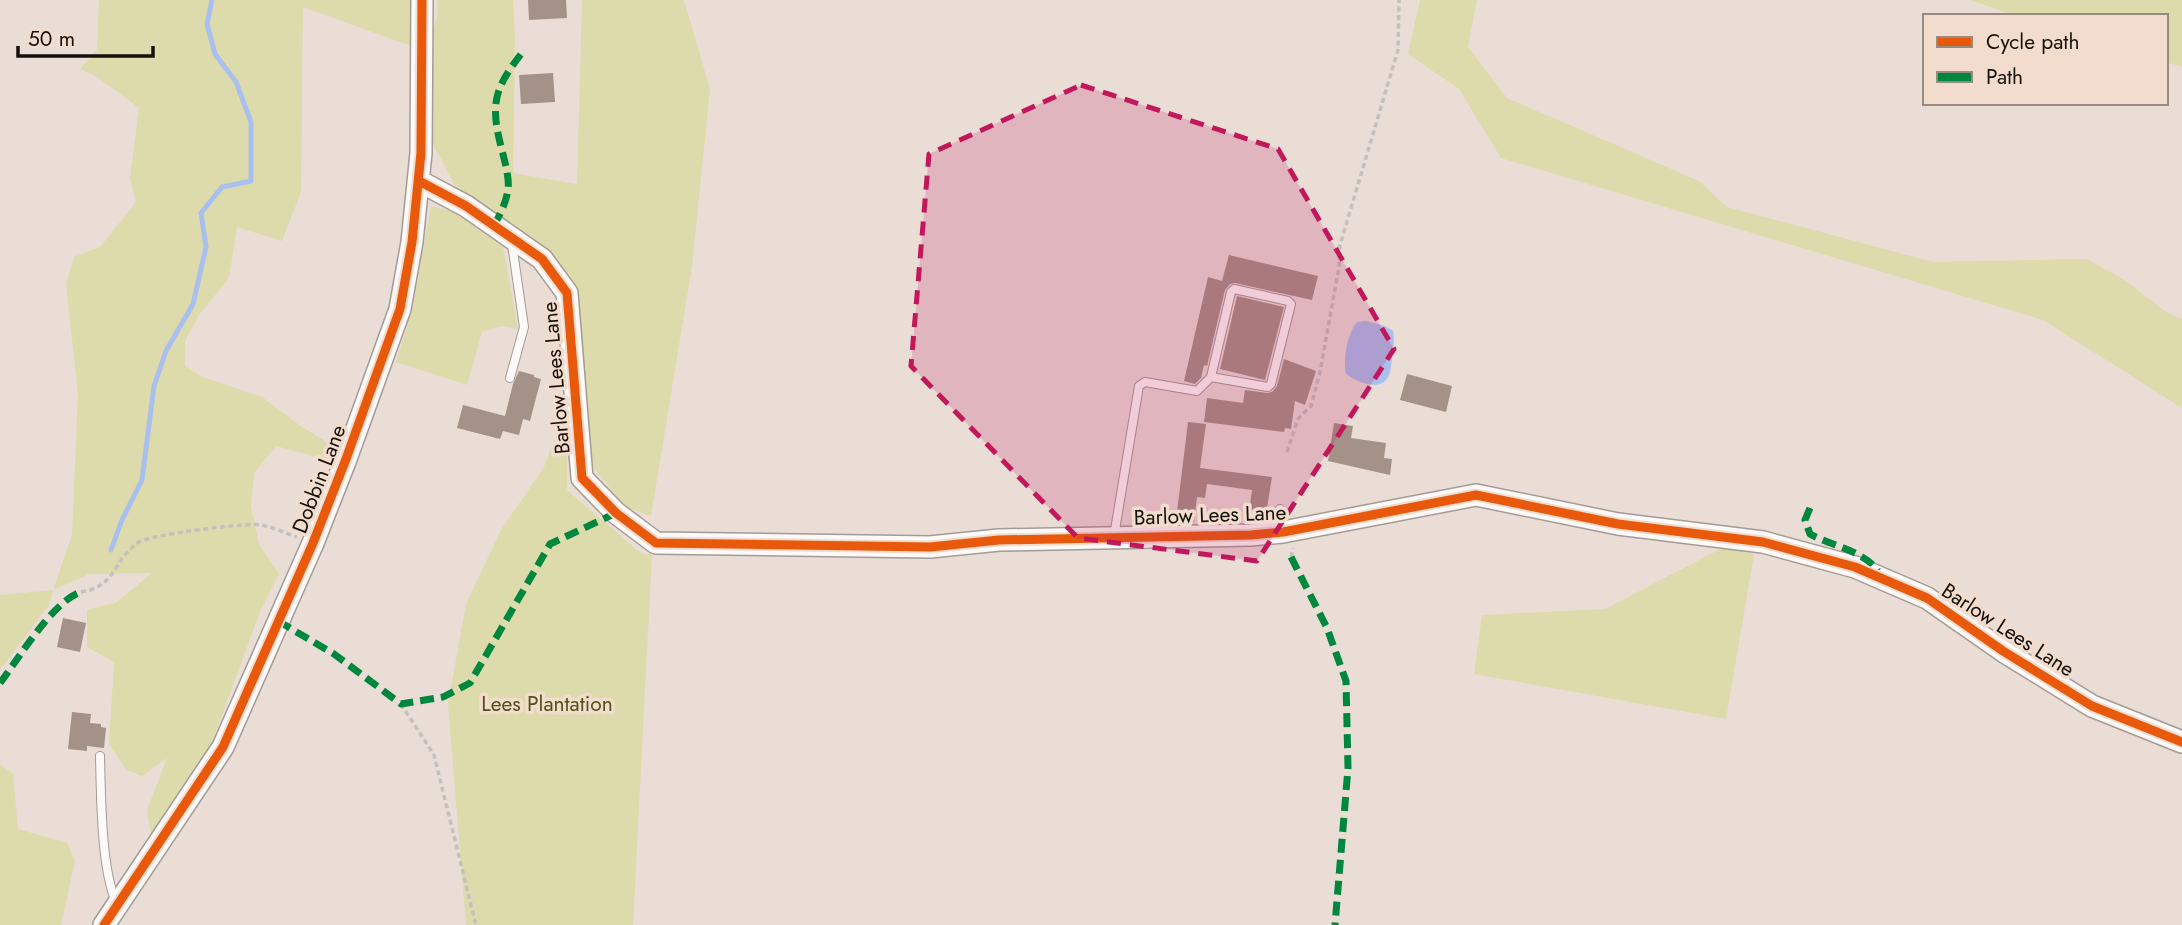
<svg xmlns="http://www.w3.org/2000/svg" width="2182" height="925" font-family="Jost,sans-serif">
	<rect width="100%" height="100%" fill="#e9ddd6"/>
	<g fill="#dddbab">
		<path d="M99,0H412L411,46L303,7L301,192L282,241L237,227L229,278L199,315L185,341V366L203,377L262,397L302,427L335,447L328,460L276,446L254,473L251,507L259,544L279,574L260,612L214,737L192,777L151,835L147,810L167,758L142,776L126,770L109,744L114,662L87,647V610L117,602L152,573L89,574L53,590L49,605L0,670V595L53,590L72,535L78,394L66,284L74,257L100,247L136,202L130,178L139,108L97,77L80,69L97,50Z"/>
		<path d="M438,0H513L515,39L513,173L577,184L582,0H684L710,89L692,266L651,516L625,507L593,467L574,292L549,256L456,187L428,135V49L437,18Z"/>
		<path d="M1420,0H1477L1468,47L1507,98L1699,181L1727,207L1933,262L2087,259L2126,281L2166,312L2182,319V408L2043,320L1501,158L1459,89L1408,54Z"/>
		<path d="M1970,0H2182V67L2166,62V16H2016Z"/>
		<path d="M431,206L453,212L503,247L518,329L502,326L482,332L467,385L396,362L413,307Z"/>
		<path d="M568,404L567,490L642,554H652L633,925H466L448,704L466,604L501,530L544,467Z"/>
		<path d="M1724,547L1754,554L1726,719L1474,674L1482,615L1605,609Z"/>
		<path d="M0,764L13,774L18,829L67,843L75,861L61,925H0Z"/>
	</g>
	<path fill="#a9c0ee" d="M1366,321L1385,326L1393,331C1395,340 1393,349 1392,359C1391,365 1391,375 1386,380C1377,391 1355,381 1346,374C1343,359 1347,334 1357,322Z"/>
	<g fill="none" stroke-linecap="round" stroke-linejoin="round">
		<path stroke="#a9c0ee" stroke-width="5" d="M111,550L122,520L142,480L154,386L166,351L193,304L206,247L201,213L222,187L251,181V122L236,82L215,54L207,24L212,0"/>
	</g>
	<g fill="#a49187">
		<path d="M528,0H566L567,18L529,20Z"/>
		<path d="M553,73L555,102L521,104L519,75Z"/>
		<path d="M1229,255L1318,276L1312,300L1235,283L1230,284L1225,290L1207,366L1204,365L1201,378L1195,384L1184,381L1208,277L1222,281Z"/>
		<path d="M1237,296L1284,307L1265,380L1220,369Z"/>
		<path d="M1284,359L1316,371L1305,405L1295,401L1291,429L1285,428L1284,432L1204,422L1207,398L1243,403L1245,390L1267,393L1272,392L1277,386Z"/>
		<path d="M519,371L534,375V377L541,379L530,421L523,419L519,435L503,431L500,439L457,428L463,405L505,416L513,384Z"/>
		<path d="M1407,374L1452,386L1446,412L1400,400Z"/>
		<path d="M1188,422L1206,424L1200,468L1272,477L1266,514L1249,512L1252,490L1207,484L1205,498L1197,497L1194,522L1176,520Z"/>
		<path d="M1334,423L1353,426L1351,438L1386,443L1384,458L1392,459L1390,475L1328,461Z"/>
		<path d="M63,618L86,623L80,652L57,647Z"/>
		<path d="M72,712L91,714L90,723L101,724V727L106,728L104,748L87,746V751L68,749Z"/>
	</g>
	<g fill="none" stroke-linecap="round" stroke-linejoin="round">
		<defs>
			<g id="lane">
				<path d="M510,378L524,327L512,244"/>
				<path d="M1280,509L1283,530"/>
				<path d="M1114,536L1139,386L1145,382L1197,391L1211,377L1268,387L1271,384L1291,304L1288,301L1234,289L1231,292L1211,377"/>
				<path d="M100,756C101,795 101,868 116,902"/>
			</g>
			<g id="secondary">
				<path d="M419,181L466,206L542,259L567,293L582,478L616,513L656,543L930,547L999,540L1251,535L1283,532L1476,495L1618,524L1763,542L1855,567L1927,598L2003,651L2092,706L2182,742"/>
				<path d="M104,925L223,747L313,543L346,459L400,309L412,242L421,153L422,0"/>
			</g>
		</defs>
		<use href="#lane" stroke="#a49b96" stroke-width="10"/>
		<use href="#secondary" stroke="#a49b96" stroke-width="24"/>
		<g stroke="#c3c0bd" stroke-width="3.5" stroke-dasharray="5 3.5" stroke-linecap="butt">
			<path d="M1287,452L1298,419L1311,406L1320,372L1339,267L1340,245L1398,50L1399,0"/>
			<path d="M1291,557L1293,548"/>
			<path d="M81,592C118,586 111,561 139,542C149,535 248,522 261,525C273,527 285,533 297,537"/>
			<path d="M401,704L434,755L476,925"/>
		</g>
		<use href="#lane" stroke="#fcfaf9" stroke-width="8"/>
		<use href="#secondary" stroke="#fcfaf9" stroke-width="21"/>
		<g stroke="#00873e" stroke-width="7" stroke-dasharray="14 7" stroke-linecap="butt">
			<path d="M494,226C501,212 510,196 508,179C505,153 493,130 496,103C498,83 513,65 524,50"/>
			<path d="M1810,508L1805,520L1810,534C1831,546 1863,550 1878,571"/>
			<path d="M1291,557L1327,628L1346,681L1348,768L1335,925"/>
			<path d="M278,621L334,654L401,704L443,697L470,683L550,544L616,513"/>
			<path d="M0,683C19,658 53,601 81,592"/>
		</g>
		<defs>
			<g id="cycleway">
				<path d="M419,181L466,206L542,259L567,293L582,478L616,513L656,543L930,547L999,540L1251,535L1283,532L1476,495L1618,524L1763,542L1855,567L1927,598L2003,651L2092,706L2182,742"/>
				<path d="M104,925L223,747L313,543L346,459L400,309L412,242L421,153L422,0"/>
			</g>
		</defs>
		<use href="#cycleway" stroke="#f1dcce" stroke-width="13"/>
		<use href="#cycleway" stroke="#e8590c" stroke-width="9"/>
	</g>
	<path fill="#c2185b" fill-opacity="0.2" stroke="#c2185b" stroke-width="5" stroke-dasharray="14 9" stroke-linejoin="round" d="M1081,85L1278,149L1394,349L1257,561L1078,538L911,366L929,154Z"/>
	<g text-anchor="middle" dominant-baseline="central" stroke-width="7" stroke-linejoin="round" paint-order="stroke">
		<g font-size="21" fill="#16100b" stroke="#f1dcce">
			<text transform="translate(556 378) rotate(-95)">Barlow Lees Lane</text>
			<text transform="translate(319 479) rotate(-69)">Dobbin Lane</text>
			<text transform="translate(1210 515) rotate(-2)">Barlow Lees Lane</text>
			<text transform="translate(2008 630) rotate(33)">Barlow Lees Lane</text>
		</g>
		<g font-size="21" fill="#4f5213" stroke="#f1dcce">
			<text x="547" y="704">Lees Plantation</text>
		</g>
	</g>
	<rect x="1923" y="14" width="245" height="91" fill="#f1dcce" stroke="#998a80" stroke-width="2"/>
	<rect x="1937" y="37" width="35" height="10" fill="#e8590c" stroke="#998a80" stroke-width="2"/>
	<text x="1986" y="49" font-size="21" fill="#16100b">Cycle path</text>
	<rect x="1937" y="72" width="35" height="10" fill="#00873e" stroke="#998a80" stroke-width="2"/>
	<text x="1986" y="84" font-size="21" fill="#16100b">Path</text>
	<path d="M18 46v10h135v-10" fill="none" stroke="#16100b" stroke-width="3.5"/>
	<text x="28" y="46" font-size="21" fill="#16100b" stroke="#f1dcce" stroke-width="5" paint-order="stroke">50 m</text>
</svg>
